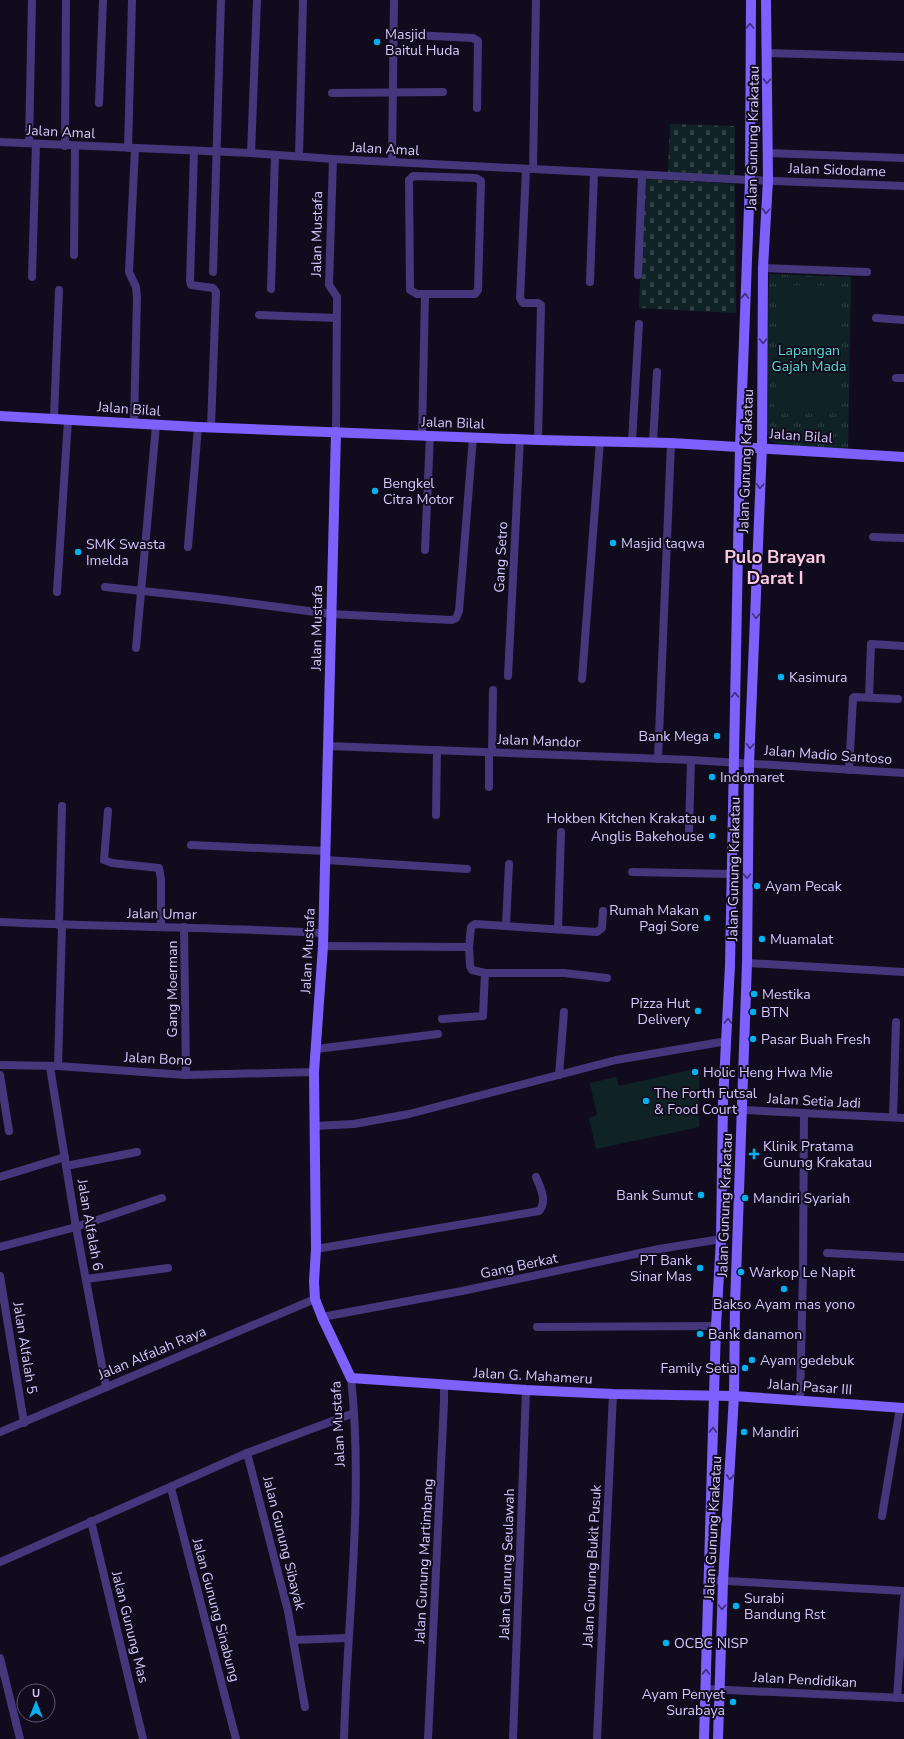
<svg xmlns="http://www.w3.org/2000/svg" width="904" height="1739" font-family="'Nunito Sans',sans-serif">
	<defs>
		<pattern id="grass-tufts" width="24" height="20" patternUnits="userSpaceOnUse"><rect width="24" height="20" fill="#0f2326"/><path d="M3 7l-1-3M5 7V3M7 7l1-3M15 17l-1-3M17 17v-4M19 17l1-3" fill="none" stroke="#314147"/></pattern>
		<pattern id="cemetery-stones" width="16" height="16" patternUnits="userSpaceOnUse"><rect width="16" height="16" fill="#0f2326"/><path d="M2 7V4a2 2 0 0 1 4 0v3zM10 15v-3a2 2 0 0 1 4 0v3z" fill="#314147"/></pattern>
	</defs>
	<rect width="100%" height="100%" fill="#110c1d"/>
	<path fill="url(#grass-tufts)" d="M769,274L851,277L848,449L780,445L769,440L766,431Z"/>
	<g fill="url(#cemetery-stones)">
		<path d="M670,124L735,126V176L668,172Z"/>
		<path d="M644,179L735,184L736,313L639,308Z"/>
	</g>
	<g fill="#0f2326">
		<path d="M778,285L841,286L838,413L775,412Z"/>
		<path d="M699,1068V1127L596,1149L589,1118L597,1115L590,1083L616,1077L619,1086Z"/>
	</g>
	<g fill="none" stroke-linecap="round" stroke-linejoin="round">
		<g stroke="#45377b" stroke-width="8">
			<path d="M393,34L473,38L478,41L477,108"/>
			<path d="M768,53L904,57"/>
			<path d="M332,93L443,92"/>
			<path d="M99,103L103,0"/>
			<path d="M0,142L251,153L333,159L750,180L904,186"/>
			<path d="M29,143L32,0"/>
			<path d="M65,146L66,0"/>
			<path d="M128,148L132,0"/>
			<path d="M194,151L190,281L191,285L213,288L216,292L211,427"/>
			<path d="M251,153L257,0"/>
			<path d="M768,153L904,158"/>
			<path d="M299,156L303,0"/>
			<path d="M333,159L329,285L337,297L336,432"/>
			<path d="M392,162L394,0"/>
			<path d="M526,169L520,298L523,303H538L541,305L538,440"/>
			<path d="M533,169L536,0"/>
			<path d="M413,176L476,178L481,181L478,290L475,294H417L410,290L409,180Z"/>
			<path d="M74,255L75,146"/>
			<path d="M763,268L867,272"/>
			<path d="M213,272L221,0"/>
			<path d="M638,275L642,175"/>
			<path d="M32,277L36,144"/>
			<path d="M590,282L594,172"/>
			<path d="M271,289L275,155"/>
			<path d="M259,315L336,318"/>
			<path d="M876,318L904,320"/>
			<path d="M896,378H904"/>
			<path d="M54,418L59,290"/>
			<path d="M134,424L137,297L136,287L129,272L135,148"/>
			<path d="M422,435L425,295"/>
			<path d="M632,441L639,324"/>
			<path d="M653,442L657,372"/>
			<path d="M873,537L904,538"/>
			<path d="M188,547L198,427"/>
			<path d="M425,550L430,435"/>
			<path d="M105,587L217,599L331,614L452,620L456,618L459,611L473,437"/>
			<path d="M57,592L68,419"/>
			<path d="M136,648L156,425"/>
			<path d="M508,676L520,439"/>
			<path d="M582,679L600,441"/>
			<path d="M869,697L871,644L904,646"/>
			<path d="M328,746L691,760L904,773"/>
			<path d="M489,752V787"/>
			<path d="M492,752L493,690"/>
			<path d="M658,759L671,443"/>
			<path d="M849,770L853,698L854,697L898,699"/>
			<path d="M108,811L104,860L112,863L159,868L161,879V927"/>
			<path d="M436,815L437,750"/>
			<path d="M689,832L691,760"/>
			<path d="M191,845L326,851"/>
			<path d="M326,860L467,869"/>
			<path d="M632,872L731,874"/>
			<path d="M0,922C108,927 216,927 323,933"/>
			<path d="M59,925L62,806"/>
			<path d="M506,925L509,864"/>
			<path d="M184,927L186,1075"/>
			<path d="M558,929L561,832"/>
			<path d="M323,946L469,947L470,966L472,970L485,973H564L607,978"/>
			<path d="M469,947L471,927L475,924L597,932L602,928L603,911"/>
			<path d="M747,963L904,972"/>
			<path d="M442,1019L483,1016L485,973"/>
			<path d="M316,1049L438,1034"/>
			<path d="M0,1065L58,1066L186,1075L314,1072"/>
			<path d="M58,1066L62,925"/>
			<path d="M50,1067L76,1227L106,1387"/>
			<path d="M0,1075L9,1131"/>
			<path d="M559,1075L564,1012"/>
			<path d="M723,1109L904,1118"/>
			<path d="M893,1117L896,1022"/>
			<path d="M314,1126L354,1124L409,1114L616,1060L727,1041"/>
			<path d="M66,1166L137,1152"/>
			<path d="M0,1177L65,1157"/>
			<path d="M0,1247L76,1227L162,1198"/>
			<path d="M316,1249L539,1211C548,1201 540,1187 536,1177"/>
			<path d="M827,1253L904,1257"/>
			<path d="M0,1276L24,1423"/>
			<path d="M86,1279L168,1268"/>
			<path d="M322,1317L462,1291L659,1249L721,1239"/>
			<path d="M537,1327L716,1326"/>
			<path d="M800,1400L803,1271L804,1114"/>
			<path d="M0,1432L315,1299"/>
			<path d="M247,1453L288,1611L305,1707"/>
			<path d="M171,1488L236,1739"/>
			<path d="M882,1516L900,1408"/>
			<path d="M91,1521L143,1739"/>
			<path d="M0,1562L247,1453L354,1413"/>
			<path d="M709,1580L904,1591"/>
			<path d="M294,1640L348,1638"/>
			<path d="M0,1658L20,1739"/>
			<path d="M706,1689L904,1698"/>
			<path d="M897,1698L904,1598"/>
			<path d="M344,1739C347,1619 364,1497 351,1378"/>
			<path d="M428,1739L444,1402V1384"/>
			<path d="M513,1739L526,1390"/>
			<path d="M597,1739L613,1394"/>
		</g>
		<g stroke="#7e60fd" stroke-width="10">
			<path d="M0,416L198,427L538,440L671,443L904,457"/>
			<path d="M336,432L323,946L314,1072L316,1249L314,1282L315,1299L322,1317L351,1378L526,1390L613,1394L734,1396L904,1408"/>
			<path d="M704,1739L716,1326L721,1239L723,1101L730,965L740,447L750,180L751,0"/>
			<path d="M718,1739L723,1581L734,1396L735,1306L747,963L749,764L762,447L763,268L768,180L766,0"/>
		</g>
	</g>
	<defs><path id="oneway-chevron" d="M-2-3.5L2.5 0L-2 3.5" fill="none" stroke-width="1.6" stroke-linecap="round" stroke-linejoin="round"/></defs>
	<g stroke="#3d2e77">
		<use href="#oneway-chevron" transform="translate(750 26) rotate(-90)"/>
		<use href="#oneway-chevron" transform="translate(767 81) rotate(91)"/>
		<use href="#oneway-chevron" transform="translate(766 211) rotate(93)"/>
		<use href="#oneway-chevron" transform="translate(745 296) rotate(-88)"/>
		<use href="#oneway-chevron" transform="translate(763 341) rotate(90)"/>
		<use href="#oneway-chevron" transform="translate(760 486) rotate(93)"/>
		<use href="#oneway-chevron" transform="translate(756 616) rotate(92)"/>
		<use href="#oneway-chevron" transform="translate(735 695) rotate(-89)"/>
		<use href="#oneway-chevron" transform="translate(750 746) rotate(93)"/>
		<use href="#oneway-chevron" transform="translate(747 876) rotate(91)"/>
		<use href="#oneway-chevron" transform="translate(728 1021) rotate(-88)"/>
		<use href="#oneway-chevron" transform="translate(713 1430) rotate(-88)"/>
		<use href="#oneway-chevron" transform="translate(730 1477) rotate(93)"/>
		<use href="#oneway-chevron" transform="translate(722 1607) rotate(92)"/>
		<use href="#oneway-chevron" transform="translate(706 1672) rotate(-88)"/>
	</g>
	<g fill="#03b1f0" stroke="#110c1d" stroke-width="1.5">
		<circle cx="377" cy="42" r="4"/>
		<circle cx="375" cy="491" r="4"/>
		<circle cx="613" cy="543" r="4"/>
		<circle cx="78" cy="552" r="4"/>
		<circle cx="781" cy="677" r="4"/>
		<circle cx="717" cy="736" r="4"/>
		<circle cx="712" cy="777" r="4"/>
		<circle cx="713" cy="818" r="4"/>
		<circle cx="712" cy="836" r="4"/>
		<circle cx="757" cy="886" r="4"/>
		<circle cx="707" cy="918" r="4"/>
		<circle cx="762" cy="939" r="4"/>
		<circle cx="754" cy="994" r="4"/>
		<circle cx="698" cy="1011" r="4"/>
		<circle cx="753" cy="1012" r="4"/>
		<circle cx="753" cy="1039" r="4"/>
		<circle cx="695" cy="1072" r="4"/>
		<circle cx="646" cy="1101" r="4"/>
		<path d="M752 1148h4v4h4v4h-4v4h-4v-4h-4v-4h4z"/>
		<circle cx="701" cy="1195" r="4"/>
		<circle cx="745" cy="1198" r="4"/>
		<circle cx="700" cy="1268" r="4"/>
		<circle cx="741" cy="1272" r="4"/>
		<circle cx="784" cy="1289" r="4"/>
		<circle cx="700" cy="1334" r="4"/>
		<circle cx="752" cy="1360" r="4"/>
		<circle cx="745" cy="1368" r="4"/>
		<circle cx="744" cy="1432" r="4"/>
		<circle cx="736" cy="1606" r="4"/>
		<circle cx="666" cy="1643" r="4"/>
		<circle cx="733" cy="1702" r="4"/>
	</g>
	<g text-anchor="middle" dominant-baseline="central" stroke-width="4" stroke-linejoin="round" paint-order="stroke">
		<g font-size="14" fill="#d7c8fe" stroke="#110c1d" text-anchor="start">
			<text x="385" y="34">Masjid<tspan x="385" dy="16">Baitul Huda</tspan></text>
			<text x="383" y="483">Bengkel<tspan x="383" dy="16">Citra Motor</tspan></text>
			<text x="621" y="543">Masjid taqwa</text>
			<text x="86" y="544">SMK Swasta<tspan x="86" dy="16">Imelda</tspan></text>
			<text x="789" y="677">Kasimura</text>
			<text x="709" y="736" text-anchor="end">Bank Mega</text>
			<text x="720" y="777">Indomaret</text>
			<text x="705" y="818" text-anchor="end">Hokben Kitchen Krakatau</text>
			<text x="704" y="836" text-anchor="end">Anglis Bakehouse</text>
			<text x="765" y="886">Ayam Pecak</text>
			<text x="699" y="910" text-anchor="end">Rumah Makan<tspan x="699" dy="16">Pagi Sore</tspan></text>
			<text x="770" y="939">Muamalat</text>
			<text x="762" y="994">Mestika</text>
			<text x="690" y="1003" text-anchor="end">Pizza Hut<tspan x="690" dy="16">Delivery</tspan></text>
			<text x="761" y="1012">BTN</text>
			<text x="761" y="1039">Pasar Buah Fresh</text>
			<text x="703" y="1072">Holic Heng Hwa Mie</text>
			<text x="654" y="1093">The Forth Futsal<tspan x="654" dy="16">&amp; Food Court</tspan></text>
			<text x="763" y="1146">Klinik Pratama<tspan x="763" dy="16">Gunung Krakatau</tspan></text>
			<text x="693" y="1195" text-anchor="end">Bank Sumut</text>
			<text x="753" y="1198">Mandiri Syariah</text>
			<text x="692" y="1260" text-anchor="end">PT Bank<tspan x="692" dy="16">Sinar Mas</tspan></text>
			<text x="749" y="1272">Warkop Le Napit</text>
			<text x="784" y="1304" text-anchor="middle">Bakso Ayam mas yono</text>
			<text x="708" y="1334">Bank danamon</text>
			<text x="760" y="1360">Ayam gedebuk</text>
			<text x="737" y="1368" text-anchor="end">Family Setia</text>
			<text x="752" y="1432">Mandiri</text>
			<text x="744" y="1598">Surabi<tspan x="744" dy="16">Bandung Rst</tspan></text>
			<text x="674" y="1643">OCBC NISP</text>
			<text x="725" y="1694" text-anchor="end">Ayam Penyet<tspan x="725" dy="16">Surabaya</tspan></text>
		</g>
		<g font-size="14" fill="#d7c8fe" stroke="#110c1d">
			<text transform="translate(61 132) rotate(3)">Jalan Amal</text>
			<text transform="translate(753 138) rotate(-89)">Jalan Gunung Krakatau</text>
			<text transform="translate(385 149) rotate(3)">Jalan Amal</text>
			<text transform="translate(837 170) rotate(2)">Jalan Sidodame</text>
			<text transform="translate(317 234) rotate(-89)">Jalan Mustafa</text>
			<text transform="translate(129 409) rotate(4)">Jalan Bilal</text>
			<text transform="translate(453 423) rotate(2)">Jalan Bilal</text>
			<text transform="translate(801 436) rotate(4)">Jalan Bilal</text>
			<text transform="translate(746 461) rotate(-88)">Jalan Gunung Krakatau</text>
			<text transform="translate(501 557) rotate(-87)">Gang Setro</text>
			<text transform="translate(317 628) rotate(-89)">Jalan Mustafa</text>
			<text transform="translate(539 741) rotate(2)">Jalan Mandor</text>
			<text transform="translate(828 755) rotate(4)">Jalan Madio Santoso</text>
			<text transform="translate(734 869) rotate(-89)">Jalan Gunung Krakatau</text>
			<text transform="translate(162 914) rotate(1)">Jalan Umar</text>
			<text transform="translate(308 951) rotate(-87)">Jalan Mustafa</text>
			<text transform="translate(172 989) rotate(-90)">Gang Moerman</text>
			<text transform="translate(158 1059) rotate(3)">Jalan Bono</text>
			<text transform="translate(814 1101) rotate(3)">Jalan Setia Jadi</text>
			<text transform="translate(725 1205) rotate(-88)">Jalan Gunung Krakatau</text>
			<text transform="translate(90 1225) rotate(80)">Jalan Alfalah 6</text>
			<text transform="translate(519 1266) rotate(-12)">Gang Berkat</text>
			<text transform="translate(25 1348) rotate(81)">Jalan Alfalah 5</text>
			<text transform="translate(152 1353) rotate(-23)">Jalan Alfalah Raya</text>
			<text transform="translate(533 1376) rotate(3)">Jalan G. Mahameru</text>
			<text transform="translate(810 1387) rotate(4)">Jalan Pasar III</text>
			<text transform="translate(338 1424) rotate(-93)">Jalan Mustafa</text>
			<text transform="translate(713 1528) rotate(-87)">Jalan Gunung Krakatau</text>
			<text transform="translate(284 1543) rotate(76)">Jalan Gunung Sibayak</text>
			<text transform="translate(424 1561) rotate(-87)">Jalan Gunung Martimbang</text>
			<text transform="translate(507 1564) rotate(-88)">Jalan Gunung Seulawah</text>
			<text transform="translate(592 1566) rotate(-87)">Jalan Gunung Bukit Pusuk</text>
			<text transform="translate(216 1610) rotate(75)">Jalan Gunung Sinabung</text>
			<text transform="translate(130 1627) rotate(76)">Jalan Gunung Mas</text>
			<text transform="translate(805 1680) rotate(3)">Jalan Pendidikan</text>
		</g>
		<g font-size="14" fill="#56dcd1" stroke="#110c1d">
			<text x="809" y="350">Lapangan<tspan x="809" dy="16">Gajah Mada</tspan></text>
		</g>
		<g font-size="18" font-weight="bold" fill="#fecae3" stroke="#110c1d">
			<text x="775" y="557">Pulo Brayan<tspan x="775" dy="21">Darat I</tspan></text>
		</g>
	</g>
	<g transform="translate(36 1703)"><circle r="19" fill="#110c1d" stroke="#605777"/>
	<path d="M0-3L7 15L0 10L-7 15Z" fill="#03b1f0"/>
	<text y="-6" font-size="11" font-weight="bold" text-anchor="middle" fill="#d7c8fe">U</text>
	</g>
</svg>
